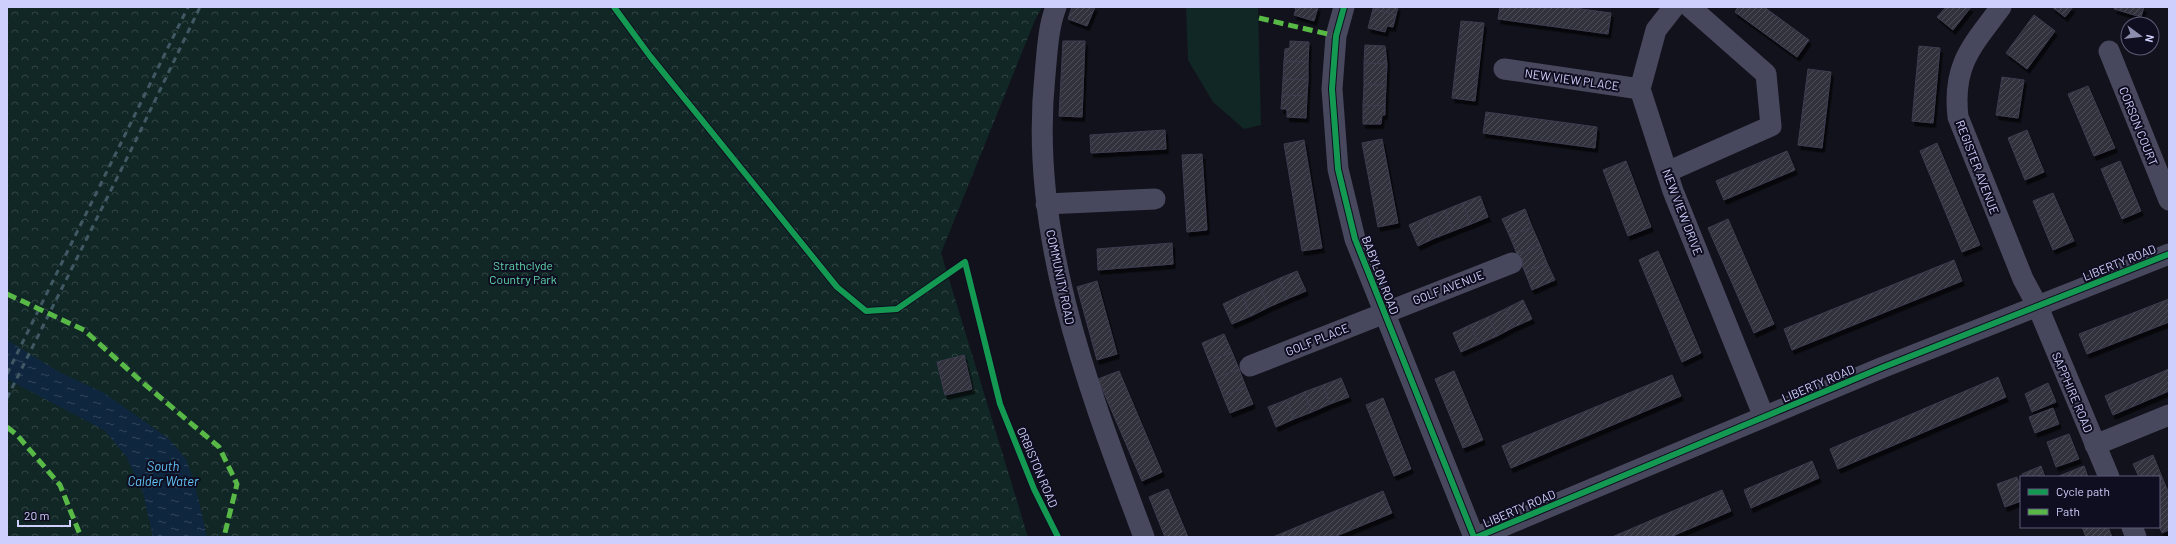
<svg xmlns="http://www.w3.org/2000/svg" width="2176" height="544" font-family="Barlow,sans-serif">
	<defs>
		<pattern id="forest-crowns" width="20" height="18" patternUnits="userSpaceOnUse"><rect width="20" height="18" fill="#112725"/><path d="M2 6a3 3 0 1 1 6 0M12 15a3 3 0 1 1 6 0" fill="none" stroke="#334546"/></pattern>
		<pattern id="water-ripples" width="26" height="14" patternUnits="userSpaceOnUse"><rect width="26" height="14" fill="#0f263f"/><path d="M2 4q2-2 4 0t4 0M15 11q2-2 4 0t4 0" fill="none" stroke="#31445c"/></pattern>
		<pattern id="building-hatch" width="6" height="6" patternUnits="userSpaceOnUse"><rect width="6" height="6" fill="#30303e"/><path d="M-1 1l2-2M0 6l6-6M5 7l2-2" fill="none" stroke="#4d4d5b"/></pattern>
		<filter id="shadow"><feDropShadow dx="2.5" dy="4.5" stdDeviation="0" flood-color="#0009"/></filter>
	</defs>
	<rect width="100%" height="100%" fill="#12121c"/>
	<path fill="#112725" d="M1186,7H1258L1261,125L1244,129L1213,102L1188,60Z"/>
	<path fill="url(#forest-crowns)" d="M7,7H1042L1035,20L941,253L1028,537H7Z"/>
	<path fill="url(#water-ripples)" d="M7,340L59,372L104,393L168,438L186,459L195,485L207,537H153L143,493L126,456L104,430L7,379Z"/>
	<g fill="url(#building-hatch)" stroke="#3e3c4f" filter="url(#shadow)">
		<path d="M1072,7H1095L1087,26L1068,19Z"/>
		<path d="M1293,7H1318L1314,21L1294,15L1296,9Z"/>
		<path d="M1374,7H1398L1396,15L1373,9Z"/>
		<path d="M1500,7H1567L1611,13L1608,34L1498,19Z"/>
		<path d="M1738,7H1764L1809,40L1797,57L1735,12Z"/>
		<path d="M1946,7H1971L1953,30L1937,17Z"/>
		<path d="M2052,7H2073L2065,17Z"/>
		<path d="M2115,7H2144L2141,17L2114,9Z"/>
		<path d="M1373,9L1396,15L1393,27L1387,26L1385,32L1368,28Z"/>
		<path d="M2034,15L2055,31L2027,69L2006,53Z"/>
		<path d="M1461,21L1484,23L1475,101L1452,98Z"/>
		<path d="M1063,41H1085L1082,117L1059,116Z"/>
		<path d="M1290,41L1309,42L1308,62L1284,61L1285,49L1290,48Z"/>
		<path d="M1365,45L1385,46L1387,64L1364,63Z"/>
		<path d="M1919,46L1940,48L1933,123L1912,121Z"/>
		<path d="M1284,61L1308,62V80L1283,79Z"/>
		<path d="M1364,63L1387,64L1386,85H1364Z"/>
		<path d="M1808,69L1831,72L1822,148L1798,145Z"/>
		<path d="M2002,77L2024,80L2018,118L1996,115Z"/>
		<path d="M1283,79L1308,80L1307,96L1282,95Z"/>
		<path d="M1364,85H1386L1385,106L1363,105Z"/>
		<path d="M2088,86L2115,148L2094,156L2068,94Z"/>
		<path d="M1282,95L1307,96L1306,118L1287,117V109H1281Z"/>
		<path d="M1363,105L1385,106V115H1382L1381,124H1363Z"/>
		<path d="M1486,112L1597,127L1595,148L1483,133Z"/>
		<path d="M1165,130L1166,149L1091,153L1090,135Z"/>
		<path d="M2027,130L2044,172L2025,180L2008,138Z"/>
		<path d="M1382,139L1398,223L1378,227L1362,143Z"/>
		<path d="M1304,140L1322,248L1302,251L1284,144Z"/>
		<path d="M1937,143L1980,245L1962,252L1920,151Z"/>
		<path d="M1787,151L1795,170L1724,200L1716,181Z"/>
		<path d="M1202,154L1207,230L1187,232L1182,155Z"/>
		<path d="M1626,161L1651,227L1628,236L1603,170Z"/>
		<path d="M2120,161L2141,211L2122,219L2101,169Z"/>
		<path d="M2053,193L2074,241L2053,250L2033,201Z"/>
		<path d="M1480,196L1488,217L1471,224L1462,203Z"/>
		<path d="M1462,203L1471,224L1453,231L1445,210Z"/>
		<path d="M1525,209L1532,227L1510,237L1502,219Z"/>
		<path d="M1445,210L1453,231L1435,238L1427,217Z"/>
		<path d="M1427,217L1435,238L1418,246L1409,225Z"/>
		<path d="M1728,219L1774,324L1754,333L1708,228Z"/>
		<path d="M1532,227L1540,245L1517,254L1510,237Z"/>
		<path d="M1172,243L1173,264L1098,270L1097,249Z"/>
		<path d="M1540,245L1547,263L1525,272L1517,254Z"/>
		<path d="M1658,251L1701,353L1682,362L1639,260Z"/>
		<path d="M1954,260L1962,281L1792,350L1784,329Z"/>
		<path d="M1547,263L1555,280L1532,290L1525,272Z"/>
		<path d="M1297,271L1306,291L1287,299L1278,279Z"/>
		<path d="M1278,279L1287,299L1269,307L1260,287Z"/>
		<path d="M1097,281L1117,354L1097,360L1077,287Z"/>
		<path d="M1260,287L1269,307L1251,316L1242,295Z"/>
		<path d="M1242,295L1251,316L1232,324L1223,304Z"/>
		<path d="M2169,299V322L2087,354L2079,334Z"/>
		<path d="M1523,300L1532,319L1514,327L1505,309Z"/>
		<path d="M1505,309L1514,327L1497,336L1488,317Z"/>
		<path d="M1488,317L1497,336L1479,344L1470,325Z"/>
		<path d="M1470,325L1479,344L1461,352L1453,333Z"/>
		<path d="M1224,334L1232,352L1209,361L1202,343Z"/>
		<path d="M1232,352L1239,369L1216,378L1209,361Z"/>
		<path d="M964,355L972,389L945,395L937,362Z"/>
		<path d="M1239,369L1246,387L1223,396L1216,378Z"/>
		<path d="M2169,369V391L2113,415L2105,396Z"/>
		<path d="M1119,371L1162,472L1142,481L1098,379Z"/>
		<path d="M1454,371L1483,440L1463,448L1435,379Z"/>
		<path d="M1672,375L1681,396L1511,468L1502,446Z"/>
		<path d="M1998,377L2006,397L1838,469L1830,449Z"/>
		<path d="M1341,378L1349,397L1330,404L1323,385Z"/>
		<path d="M2048,383L2056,402L2032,412L2025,394Z"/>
		<path d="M1323,385L1330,404L1312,412L1304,392Z"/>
		<path d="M1246,387L1253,404L1230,413L1223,396Z"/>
		<path d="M1304,392L1312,412L1294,419L1286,400Z"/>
		<path d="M1383,398L1411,469L1394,476L1366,405Z"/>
		<path d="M1286,400L1294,419L1276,427L1268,407Z"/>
		<path d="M2053,408L2059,424L2035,433L2029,417Z"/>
		<path d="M2069,434L2079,459L2056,467L2047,442Z"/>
		<path d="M2153,455L2169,494V530L2162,533L2159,526V477H2139L2133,464Z"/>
		<path d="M1812,461L1819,478L1751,508L1744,490Z"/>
		<path d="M2041,466L2045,477H2023L2022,474Z"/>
		<path d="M2084,466L2088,477H2059V476Z"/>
		<path d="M2017,477L2021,488V501L2005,507L1997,484Z"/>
		<path d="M1168,489L1188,537H1165L1149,497Z"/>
		<path d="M1722,490L1731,511L1670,537H1612Z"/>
		<path d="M1383,491L1392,513L1334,537H1273Z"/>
		<path d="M2082,527H2108L2112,537H2086Z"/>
	</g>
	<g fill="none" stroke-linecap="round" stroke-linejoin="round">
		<g stroke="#47485d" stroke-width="21">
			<path d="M1056,7C1048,27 1047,54 1045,75C1028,235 1089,390 1144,537"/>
			<path d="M1344,7L1336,36L1332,89L1338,169L1355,239L1474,537"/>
			<path d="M1674,7L1656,30L1640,89L1673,191L1764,417"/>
			<path d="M2001,7C1972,46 1952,65 1958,117L2023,279L2038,307L2109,477"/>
			<path d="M2109,51L2169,200"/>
			<path d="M1504,69L1640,89"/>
			<path d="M1667,172L1771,126L1766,74L1690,7"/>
			<path d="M1046,204L1155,199"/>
			<path d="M1250,366L1512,263"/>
			<path d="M2095,445L2169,415"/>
			<path d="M2132,527L2136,537"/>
			<path d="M1477,537L1881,368L2169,254"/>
		</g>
		<g stroke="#405863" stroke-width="3" stroke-dasharray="6 5" stroke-linecap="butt">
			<path d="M7,374L188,7"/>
			<path d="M7,398L134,144L200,7"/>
		</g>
		<g stroke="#58b947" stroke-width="5" stroke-dasharray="10 5" stroke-linecap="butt">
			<path d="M1259,18L1336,36"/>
			<path d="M7,294L84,330L142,382L219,447L237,484L224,537"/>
			<path d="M7,427L17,435L60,485L81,537"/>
		</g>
		<defs>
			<g id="cycleway">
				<path d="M614,7L650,56L837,287L866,311L897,309L965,262L1000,404L1034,489L1058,537"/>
				<path d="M1344,7L1336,36L1332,89L1338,169L1355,239L1474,537"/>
				<path d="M1477,537L1881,368L2169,254"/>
			</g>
		</defs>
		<use href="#cycleway" stroke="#0f0e20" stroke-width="8"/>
		<use href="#cycleway" stroke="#139951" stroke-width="6"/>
	</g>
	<g text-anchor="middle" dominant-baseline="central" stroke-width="4" stroke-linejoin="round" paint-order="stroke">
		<g font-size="12" fill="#cfcffd" stroke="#0f0e20">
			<text transform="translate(1572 79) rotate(8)">NEW VIEW PLACE</text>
			<text transform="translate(2139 126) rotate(68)">CORSON COURT</text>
			<text transform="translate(1978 167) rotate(69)">REGISTER AVENUE</text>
			<text transform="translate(1683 212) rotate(69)">NEW VIEW DRIVE</text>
			<text transform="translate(2119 262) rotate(-22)">LIBERTY ROAD</text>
			<text transform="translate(1381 275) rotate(69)">BABYLON ROAD</text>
			<text transform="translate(1061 277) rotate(78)">COMMUNITY ROAD</text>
			<text transform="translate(1448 287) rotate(-21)">GOLF AVENUE</text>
			<text transform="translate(1317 339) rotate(-22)">GOLF PLACE</text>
			<text transform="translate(1818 383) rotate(-23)">LIBERTY ROAD</text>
			<text transform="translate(2073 392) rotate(67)">SAPPHIRE ROAD</text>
			<text transform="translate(1038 467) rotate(67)">ORBISTON ROAD</text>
			<text transform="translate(1519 508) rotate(-23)">LIBERTY ROAD</text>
		</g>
		<g font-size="12" fill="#5fd8ac" stroke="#0f0e20">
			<text x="523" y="265">Strathclyde<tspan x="523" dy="14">Country Park</tspan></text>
		</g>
		<g font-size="13" font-style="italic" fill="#63c4f7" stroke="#0f0e20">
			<text x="163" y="466">South<tspan x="163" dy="15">Calder Water</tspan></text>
		</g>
	</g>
	<rect width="2176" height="544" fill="none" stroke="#cfcffd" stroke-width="16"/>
	<rect x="2020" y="476" width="140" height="52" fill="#0f0e20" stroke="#5c5b78"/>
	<rect x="2028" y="489" width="20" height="6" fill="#139951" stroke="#5c5b78"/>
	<text x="2056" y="496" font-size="12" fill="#cfcffd">Cycle path</text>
	<rect x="2028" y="509" width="20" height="6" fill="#58b947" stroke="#5c5b78"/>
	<text x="2056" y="516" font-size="12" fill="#cfcffd">Path</text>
	<g transform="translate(2140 36) rotate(105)"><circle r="19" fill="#0f0e20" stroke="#5c5b78"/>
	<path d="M0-3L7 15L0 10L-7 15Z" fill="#8d8dae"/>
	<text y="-6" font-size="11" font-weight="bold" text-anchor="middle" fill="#cfcffd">N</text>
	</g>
	<path d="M18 520v6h52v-6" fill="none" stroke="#cfcffd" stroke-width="2"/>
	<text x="24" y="520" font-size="12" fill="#cfcffd" stroke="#0f0e20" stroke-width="3" paint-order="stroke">20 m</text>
</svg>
